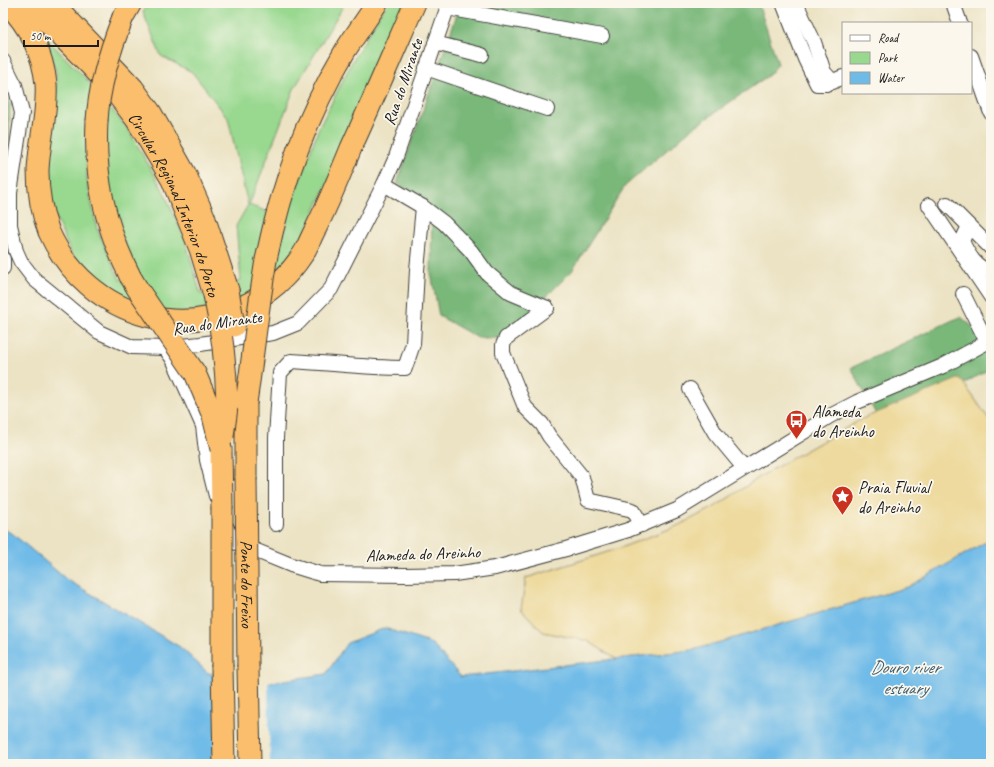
<svg xmlns="http://www.w3.org/2000/svg" width="994" height="767" font-family="Caveat,sans-serif">
	<rect width="100%" height="100%" fill="#fbf7ec"/>
	<filter id="ink" filterUnits="userSpaceOnUse"><feTurbulence type="fractalNoise" baseFrequency=".025" numOctaves="2"/><feDisplacementMap in="SourceGraphic" scale="8" xChannelSelector="R" yChannelSelector="G"/><feConvolveMatrix kernelMatrix="1 2 1 2 8 2 1 2 1" color-interpolation-filters="sRGB"/></filter>
	<filter id="wash" filterUnits="userSpaceOnUse"><feTurbulence type="fractalNoise" baseFrequency=".012" numOctaves="4" result="noise"/><feDisplacementMap in="SourceGraphic" scale="16" xChannelSelector="R" yChannelSelector="G"/><feGaussianBlur stdDeviation="0.9" result="paint"/><feColorMatrix in="noise" values="0 0 0 0 0 0 0 0 0 0 0 0 0 0 0 0 0 1.4 0 .05"/><feComposite in="paint" operator="in"/></filter>
	<g filter="url(#wash)">
		<rect width="100%" height="100%" fill="#ece3c4"/>
		<path fill="#98d88f" stroke="#5a7a56" fill-rule="evenodd" d="M149,3H345L294,89L249,205L268,212L256,258L277,261L290,207L318,130L352,62L381,12L389,3H408L302,240L282,269L246,300L180,314L132,305L75,262L53,212L48,184L49,158L57,109L56,71L41,33L86,79L128,129L164,192L185,240L201,295L241,280L236,226L248,205L228,118L192,72L161,56L143,12ZM85,118L105,137L109,196L120,234L138,271L120,280L97,229L87,181Z"/>
		<g fill="#7ab87a" stroke="#4b6a4b">
			<path d="M461,3H758L778,64L769,75L690,130L625,186L572,271L505,338H478L439,316L431,273L432,208L397,183Z"/>
			<path d="M3,85L10,105L9,141L3,154Z"/>
			<path d="M961,317L973,327H991V368L958,387L877,416L851,368L953,320Z"/>
		</g>
		<path fill="#eeda9e" stroke="#857b5d" d="M960,378L991,422V539L908,587L693,650L616,659L588,641L543,632L521,609L526,578L620,548L677,526L713,508L766,473L862,419Z"/>
		<path fill="#6fbbe8" stroke="#466c82" d="M3,529L13,534L66,579L180,647L208,673L264,683L326,674L347,643L385,628L432,644L461,677L693,650L908,587L991,539V764H3Z"/>
		<path fill="#ece3c4" d="M217,673L264,681H268L270,764H218Z"/>
		<g fill="none" stroke-linecap="round" stroke-linejoin="round">
			<path stroke="#6fbbe8" stroke-width="3" d="M3,279L8,271"/>
		</g>
	</g>
	<g filter="url(#ink)">
		<g fill="none" stroke-linecap="round" stroke-linejoin="round">
			<defs>
				<g id="minor">
					<path d="M783,3L805,59L817,84H826L843,77"/>
					<path d="M796,3L814,42L824,72L833,82"/>
					<path d="M953,3L960,23"/>
					<path d="M447,8L602,36"/>
					<path d="M435,43L482,55"/>
					<path d="M971,56L991,113"/>
					<path d="M3,61L15,85L22,113L10,193V225L16,251L21,262L34,279L99,332L132,347L165,348L200,344L273,333L298,323L331,289L384,184L396,157L449,3"/>
					<path d="M426,68L547,109"/>
					<path d="M384,184L423,207L444,223L471,251L487,273L511,293L547,308"/>
					<path d="M947,204L991,248"/>
					<path d="M929,205L991,297"/>
					<path d="M969,226L962,241C968,254 976,269 991,271"/>
					<path d="M3,259V268"/>
					<path d="M963,294L987,342"/>
					<path d="M547,308L506,338L503,345V353L525,407L542,424L549,436L582,477L588,500L633,510L642,525"/>
					<path d="M165,348L173,359L203,426L207,460L216,496"/>
					<path d="M690,389L715,433L744,468"/>
					<path d="M225,523L232,541L291,565L320,574L405,575L454,574L495,568L566,549L628,530L677,510L830,416L857,402L943,366L991,340"/>
					<path d="M276,524V438L280,373L291,361C329,363 367,368 405,368L413,344L417,270L423,207"/>
				</g>
				<g id="highway">
					<path d="M7,3C28,25 43,53 46,84C48,113 39,142 38,171C38,191 42,214 49,232C67,273 104,305 147,316C206,331 270,305 303,254C308,246 311,237 316,228C329,202 340,175 351,148C373,100 394,51 415,3"/>
					<path id="s1" d="M25,3L46,21L91,66L119,97L136,119L172,180L200,249L214,295"/>
					<path d="M50,3L60,11L133,88L151,113L186,175L204,216L228,290"/>
					<path d="M123,17L131,3"/>
					<path d="M97,121C94,177 105,226 130,276"/>
					<path d="M266,260C281,187 307,115 345,51C355,35 367,19 377,3"/>
					<path d="M246,403V478"/>
					<path d="M221,449L222,507"/>
					<path d="M222,667L224,764"/>
					<path d="M248,667L250,764"/>
				</g>
			</defs>
			<use href="#minor" stroke="#3b3a35" stroke-width="16"/>
			<use href="#highway" stroke="#3b3a35" stroke-width="23"/>
			<use href="#minor" stroke="#fff" stroke-width="14"/>
			<use href="#highway" stroke="#fabe6d" stroke-width="21"/>
			<defs>
				<g id="highway-bridge">
					<path d="M97,121C99,85 110,50 123,17"/>
					<path d="M130,276L137,288L195,373L213,416L221,449"/>
					<path d="M228,290L234,326"/>
					<path d="M214,295C222,330 226,366 227,403C227,414 224,426 223,437"/>
					<path d="M246,403C253,356 258,308 266,260"/>
					<path id="s2" d="M246,478L248,667"/>
					<path d="M222,507V667"/>
				</g>
			</defs>
			<use href="#highway-bridge" stroke="#3b3a35" stroke-width="23" stroke-linecap="butt"/>
			<use href="#highway-bridge" stroke="#fabe6d" stroke-width="21"/>
		</g>
	</g>
	<defs>
		<symbol id="bus-pin" viewBox="-11 -11 22 30"><path d="M0 17L-7.5 6A9.5 9.5 0 1 1 7.5 6Z" fill="#c8321e" stroke="#fbf7ec"/><path d="M-5-6H5V4H4V6H2V4H-2V6H-4V4H-5ZM-3.5-4V0h7V-4ZM-3.5 1.2v1.5H-2V1.2ZM2 1.2v1.5H3.5V1.2Z" fill="#fff"/></symbol>
		<symbol id="sight-pin" viewBox="-11 -11 22 30"><path d="M0 17L-7.5 6A9.5 9.5 0 1 1 7.5 6Z" fill="#c8321e" stroke="#fbf7ec"/><path d="M0-6L1.8-2.2L6-1.7L2.9 1.2L3.7 5.4L0 3.3L-3.7 5.4L-2.9 1.2L-6-1.7L-1.8-2.2Z" fill="#fff"/></symbol>
	</defs>
	<g fill-rule="evenodd">
		<use href="#bus-pin" x="784" y="408" width="25" height="34"/>
		<use href="#sight-pin" x="830" y="484" width="25" height="34"/>
	</g>
	<g text-anchor="middle" dominant-baseline="central" stroke-width="3.5" stroke-linejoin="round" paint-order="stroke">
		<g font-size="17" fill="#1c1c1c" stroke="#fbf7ec">
			<text transform="translate(403 82) rotate(-71)">Rua do Mirante</text>
			<text stroke="none"><textPath href="#s1" startOffset="255">Circular Regional Interior do Porto</textPath></text>
			<text transform="translate(217 323) rotate(-8)">Rua do Mirante</text>
			<text transform="translate(423 554) rotate(-2)">Alameda do Areinho</text>
			<text stroke="none"><textPath href="#s2" startOffset="106">Ponte do Freixo</textPath></text>
		</g>
		<g font-size="17" fill="#1c1c1c" stroke="#fbf7ec" text-anchor="start">
			<text x="812" y="411">Alameda<tspan x="812" dy="20">do Areinho</tspan></text>
			<text x="858" y="487">Praia Fluvial<tspan x="858" dy="20">do Areinho</tspan></text>
		</g>
		<g font-size="18" font-style="italic" fill="#3d5c6e" stroke="#fbf7ec">
			<text x="905" y="667">Douro river<tspan x="905" dy="21">estuary</tspan></text>
		</g>
	</g>
	<rect width="994" height="767" fill="none" stroke="#fbf7ec" stroke-width="16"/>
	<rect x="842" y="22" width="130" height="72" fill="#fbf7ec" stroke="#a29f99"/>
	<rect x="850" y="35" width="20" height="6" fill="#ffffff" stroke="#a29f99"/>
	<text x="878" y="42" font-size="12" fill="#1c1c1c">Road</text>
	<rect x="850" y="52" width="20" height="12" fill="#98d88f" stroke="#a29f99"/>
	<text x="878" y="62" font-size="12" fill="#1c1c1c">Park</text>
	<rect x="850" y="72" width="20" height="12" fill="#6fbbe8" stroke="#a29f99"/>
	<text x="878" y="82" font-size="12" fill="#1c1c1c">Water</text>
	<path d="M24 40v6h74v-6" fill="none" stroke="#1c1c1c" stroke-width="2"/>
	<text x="30" y="40" font-size="12" fill="#1c1c1c" stroke="#fbf7ec" stroke-width="3" paint-order="stroke">50 m</text>
</svg>
